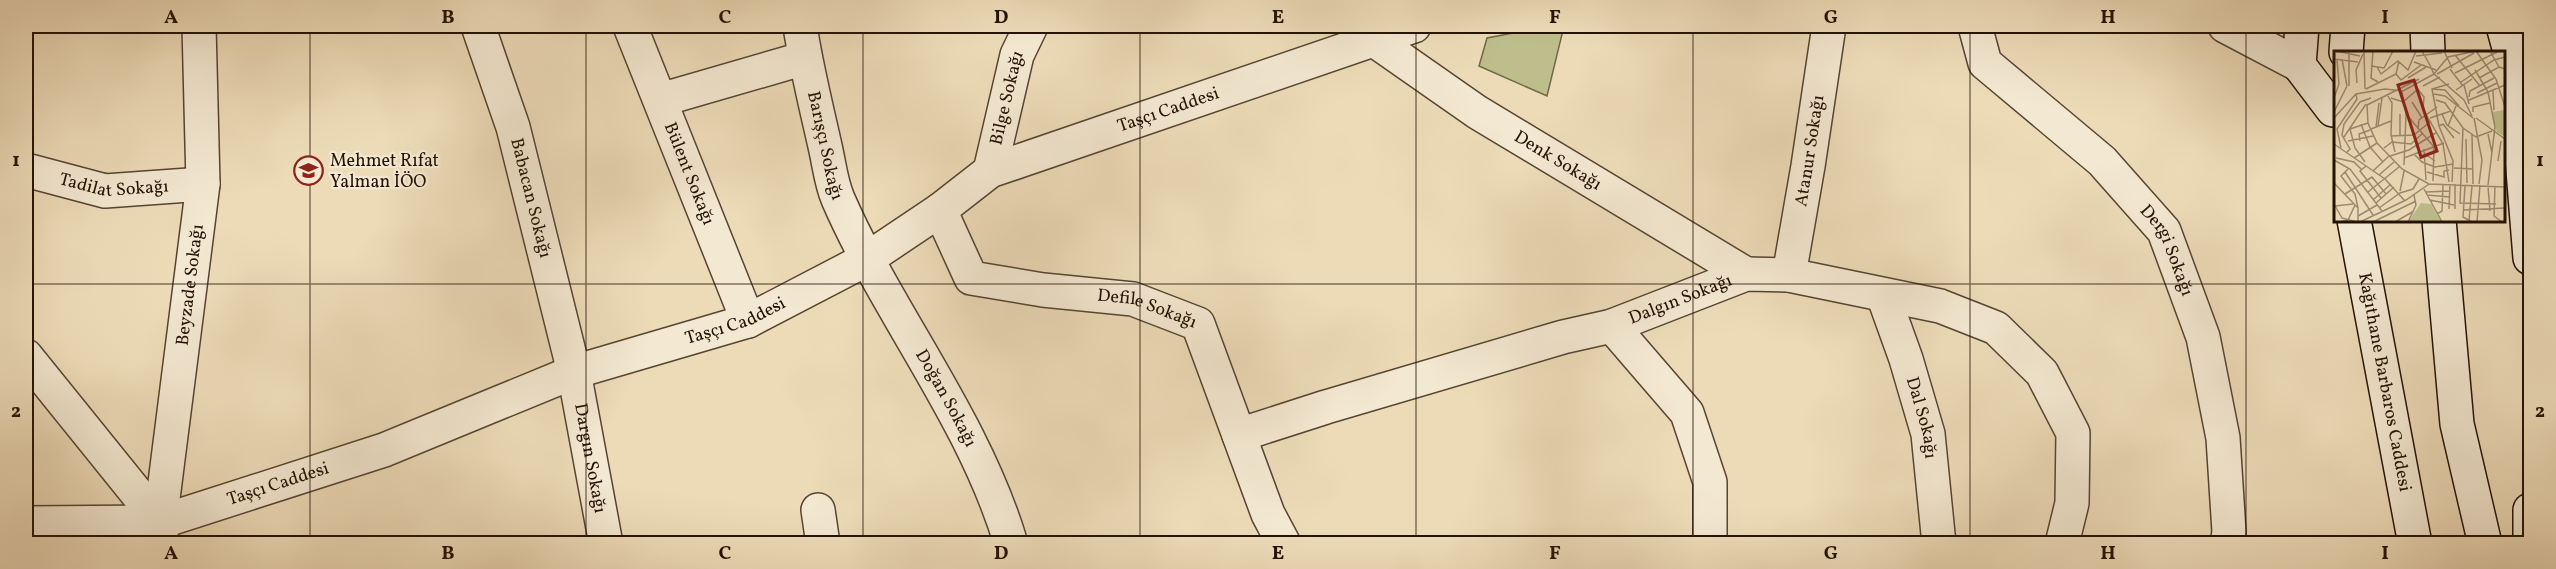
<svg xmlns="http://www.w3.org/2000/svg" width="2556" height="569" font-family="Vollkorn,serif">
	<rect width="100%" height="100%" fill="#eddbb8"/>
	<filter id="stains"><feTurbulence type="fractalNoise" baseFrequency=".00333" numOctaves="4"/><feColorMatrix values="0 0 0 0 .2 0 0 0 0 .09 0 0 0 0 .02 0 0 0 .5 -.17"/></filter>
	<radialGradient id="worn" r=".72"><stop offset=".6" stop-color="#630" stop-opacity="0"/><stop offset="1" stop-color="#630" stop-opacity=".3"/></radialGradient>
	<path fill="#bdbe8b" stroke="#706848" stroke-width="1.5" d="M1550,26H1564L1547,96L1479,66L1487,38Z"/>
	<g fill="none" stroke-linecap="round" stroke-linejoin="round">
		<defs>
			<g id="minor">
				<path id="s1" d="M478,26L513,127L574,372L606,544"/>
				<path id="s2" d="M630,26L748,321"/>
				<path id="s3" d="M800,26C806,66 816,106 825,146C829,163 831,183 838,199C889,316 974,419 1011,544"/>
				<path id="s4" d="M1975,26L1985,63L2102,161L2164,231L2203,337L2223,438L2229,532L2227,544"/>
				<path id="s5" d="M1374,40L1477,112L1746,274"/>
				<path d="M660,100L805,58"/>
				<path id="s6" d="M26,170L105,191L203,184"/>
				<path id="s7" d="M990,171L1017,55L1031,26"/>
				<path id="s8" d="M940,210L971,278L1043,290L1133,299L1198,324L1268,514L1284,544"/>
				<path id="s9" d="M1789,275L1808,166L1829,26"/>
				<path id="s10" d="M1883,295L1906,359L1928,434L1939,544"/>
				<path d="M1612,326L1687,413L1710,482V544"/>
				<path d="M26,356L160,522"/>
				<path id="s11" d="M1239,435L1326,407L1563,337L1612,326L1746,274L1789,275L1940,306L1996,328L2042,373L2073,433L2072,503L2062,544"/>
				<path d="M818,510L823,544"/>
				<path id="s12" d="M162,544L160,522L203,184L199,26"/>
			</g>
			<g id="tertiary">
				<path d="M2225,26L2299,65"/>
				<path id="s13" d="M26,523L160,522L384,450L574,372L748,321L867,259L940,210L990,171L1414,26"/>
			</g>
			<g id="secondary">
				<path d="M2302,26L2299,65L2333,110"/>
				<path d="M2427,26L2428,52"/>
				<path d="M2503,26L2515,70L2530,258"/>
				<path d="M2346,52L2348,26"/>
				<path id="s14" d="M2354,220L2415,544"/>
				<path d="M2439,220L2457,424L2485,544"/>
				<path d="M2530,544V510"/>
			</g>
		</defs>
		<use href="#minor" stroke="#564432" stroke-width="36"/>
		<use href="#tertiary" stroke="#564432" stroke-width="36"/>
		<use href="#secondary" stroke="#241205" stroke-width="36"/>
		<use href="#minor" stroke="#f3e8d1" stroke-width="33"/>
		<use href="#tertiary" stroke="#f3e8d1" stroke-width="33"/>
		<use href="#secondary" stroke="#f3e8d1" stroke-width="33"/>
	</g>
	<path fill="none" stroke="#241205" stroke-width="1.5" stroke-opacity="0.55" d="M310,26V544M586,26V544M863,26V544M1140,26V544M1416,26V544M1693,26V544M1970,26V544M2246,26V544M26,284H2530"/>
	<defs>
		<symbol id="school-ring" viewBox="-11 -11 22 22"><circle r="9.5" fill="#f3e8d1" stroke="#8f2418" stroke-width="1.5"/><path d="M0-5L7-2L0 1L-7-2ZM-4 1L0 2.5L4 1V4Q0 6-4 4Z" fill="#8f2418"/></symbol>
	</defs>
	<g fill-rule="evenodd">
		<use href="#school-ring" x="292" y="154" width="33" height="33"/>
	</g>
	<g text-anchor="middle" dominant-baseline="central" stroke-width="4.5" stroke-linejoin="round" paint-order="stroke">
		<g font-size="18" fill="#241205" stroke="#f3e8d1">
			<text stroke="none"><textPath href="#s7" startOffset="75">Bilge Sokağı</textPath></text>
			<text stroke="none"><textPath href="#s13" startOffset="1230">Taşçı Caddesi</textPath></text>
			<text stroke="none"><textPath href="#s3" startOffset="122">Barışçı Sokağı</textPath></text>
			<text stroke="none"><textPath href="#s9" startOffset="126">Atanur Sokağı</textPath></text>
			<text stroke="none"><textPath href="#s5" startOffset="220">Denk Sokağı</textPath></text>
			<text stroke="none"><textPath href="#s2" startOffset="159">Bülent Sokağı</textPath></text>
			<text stroke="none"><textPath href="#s6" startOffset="90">Tadilat Sokağı</textPath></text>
			<text stroke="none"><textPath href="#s1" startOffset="180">Babacan Sokağı</textPath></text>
			<text stroke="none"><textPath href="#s4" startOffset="303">Dergi Sokağı</textPath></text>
			<text stroke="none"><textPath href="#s12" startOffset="261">Beyzade Sokağı</textPath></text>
			<text stroke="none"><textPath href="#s11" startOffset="462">Dalgın Sokağı</textPath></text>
			<text stroke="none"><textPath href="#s8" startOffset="254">Defile Sokağı</textPath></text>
			<text stroke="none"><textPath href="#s13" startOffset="744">Taşçı Caddesi</textPath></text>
			<text stroke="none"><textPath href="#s14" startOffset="165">Kağıthane Barbaros Caddesi</textPath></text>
			<text stroke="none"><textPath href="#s3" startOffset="404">Doğan Sokağı</textPath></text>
			<text stroke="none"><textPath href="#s10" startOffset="129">Dal Sokağı</textPath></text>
			<text stroke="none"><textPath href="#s1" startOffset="447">Dargın Sokağı</textPath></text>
			<text stroke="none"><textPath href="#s13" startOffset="258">Taşçı Caddesi</textPath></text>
		</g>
		<g font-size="18" fill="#241205" stroke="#f3e8d1" text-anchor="start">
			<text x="330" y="161">Mehmet Rıfat<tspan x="330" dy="21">Yalman İÖO</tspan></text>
		</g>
	</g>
	<g transform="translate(2334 51)">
		<rect width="171" height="171" fill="#eddbb8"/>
		<path d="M171,59V84L170,85L163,81L158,61ZM87,152L97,153L107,171H74Z" fill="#bdbe8b"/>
		<path fill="none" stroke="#9d8b70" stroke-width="1.5" d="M2,0L26,5M30,0L31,38M39,0L37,27L44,31M53,0H79M88,0L97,16M110,0L118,17M142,0L162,28L171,56M156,0L165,16M121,4L146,35M82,5L108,2M0,8L24,11M8,8L13,35M80,11L102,19M37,15L50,17L59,0M43,16L47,23L64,10L74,19L82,0M97,17L100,23L114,6L142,0M116,18L129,35M141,19L154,41L161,76L154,134M121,22L165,0M62,23L67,29L87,14M100,23L130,49L138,65M103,23L140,2M74,27L92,16M145,27L165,16L171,18M85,28L33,54L34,72L43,92L68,118L95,133L171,136M127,31L160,9L171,6M23,32L22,19L29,3M80,33L90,46L89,58L109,93L115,131M115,33L98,38L105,75L119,110L118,131M130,34L135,53M15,35V0M89,35L106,26M32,38L62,23L65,10M98,38L111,39L125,55M122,39L138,28M159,40L160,59M68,41L72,63L100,96L99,130M143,42L163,32M100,43L111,45L139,67M54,45L58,52L57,84L61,101M135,46L136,40L160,27M0,47L5,33L3,9M57,47L69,51L84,38M102,49L111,52L129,77L142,86L158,80M135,49L171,34M78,51L88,67M0,61L13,35M139,61V56L156,52M66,63V85M108,63L113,74L126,83M0,67L22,43L51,38L69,40L100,23M96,67L117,60M140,67L148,109L145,133M142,67L171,88M27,73L36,96L49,111M44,75L48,47M105,75L109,73L120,87M114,75L122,55M42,76L45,52M129,77L126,152L162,153M16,78L21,97L31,111M16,78L34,72M37,78L57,70M84,78L85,69L103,56M138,83L139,133M154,83L158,102M57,85L80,84L97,70M10,86L32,53M132,88L133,132M14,90L39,85M26,90L25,83L36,79M0,93L51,128L71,150M7,97L3,78L23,48L22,43M50,97L58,91L77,93L89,82M90,98L92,129M13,101L16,98L8,84L10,73L26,51L37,47M80,103L88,111L101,116L119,113M56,105L75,99L103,81M2,107L20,111L28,119M20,107L43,92M70,107L110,92M84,108L94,105L101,110M0,109L16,118L48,160M164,110L167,90M70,114L72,63M32,115L26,120L47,147M15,117L11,121L39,164M120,117L139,118M39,120L55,105M11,121L7,125L21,143L24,157M93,121L110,126V120L115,119M45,124L60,111M0,132L24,157V171M131,135L129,166L138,171M154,135L156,160M161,135L160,165L168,171M90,138L108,171M66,140L70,120M34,141L65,116M92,141L116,140M11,143L38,126L52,143M93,144L116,146M39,149L57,133M96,149L120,154M42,152L60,136M0,153L8,167L23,171M1,155L19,153M45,157L66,142L79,138L85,128M115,158L116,133M121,158V133M129,159L171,157M103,163L108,160L109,134M24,165L43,154M135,170L138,135M6,171L14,169L21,154M26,171L72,149L95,133M39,171L82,150M61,171L80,160M74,171L82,154L80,144M143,171L146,134"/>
		<path fill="#8f2418" fill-opacity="0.15" stroke="#8f2418" stroke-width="3" d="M80,29L103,100L87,106L64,34Z"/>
		<rect width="171" height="171" fill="none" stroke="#241205" stroke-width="3"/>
	</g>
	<rect width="2556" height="569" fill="none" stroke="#eddbb8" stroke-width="66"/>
	<rect x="33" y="33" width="2490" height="503" fill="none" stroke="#241205" stroke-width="2"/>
	<g font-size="20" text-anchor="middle" font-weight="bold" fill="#241205">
		<text x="171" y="23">A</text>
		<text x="448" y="23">B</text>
		<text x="725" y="23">C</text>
		<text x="1001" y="23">D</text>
		<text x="1278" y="23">E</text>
		<text x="1555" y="23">F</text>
		<text x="1831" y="23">G</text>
		<text x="2108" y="23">H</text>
		<text x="2385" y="23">I</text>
		<text x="16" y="166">1</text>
		<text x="2540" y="166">1</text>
		<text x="16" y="417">2</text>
		<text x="2540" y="417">2</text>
		<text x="171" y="559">A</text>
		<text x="448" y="559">B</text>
		<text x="725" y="559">C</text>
		<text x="1001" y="559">D</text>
		<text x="1278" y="559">E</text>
		<text x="1555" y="559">F</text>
		<text x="1831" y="559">G</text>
		<text x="2108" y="559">H</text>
		<text x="2385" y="559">I</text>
	</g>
	<rect width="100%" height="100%" filter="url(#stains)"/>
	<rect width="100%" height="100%" fill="url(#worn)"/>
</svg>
